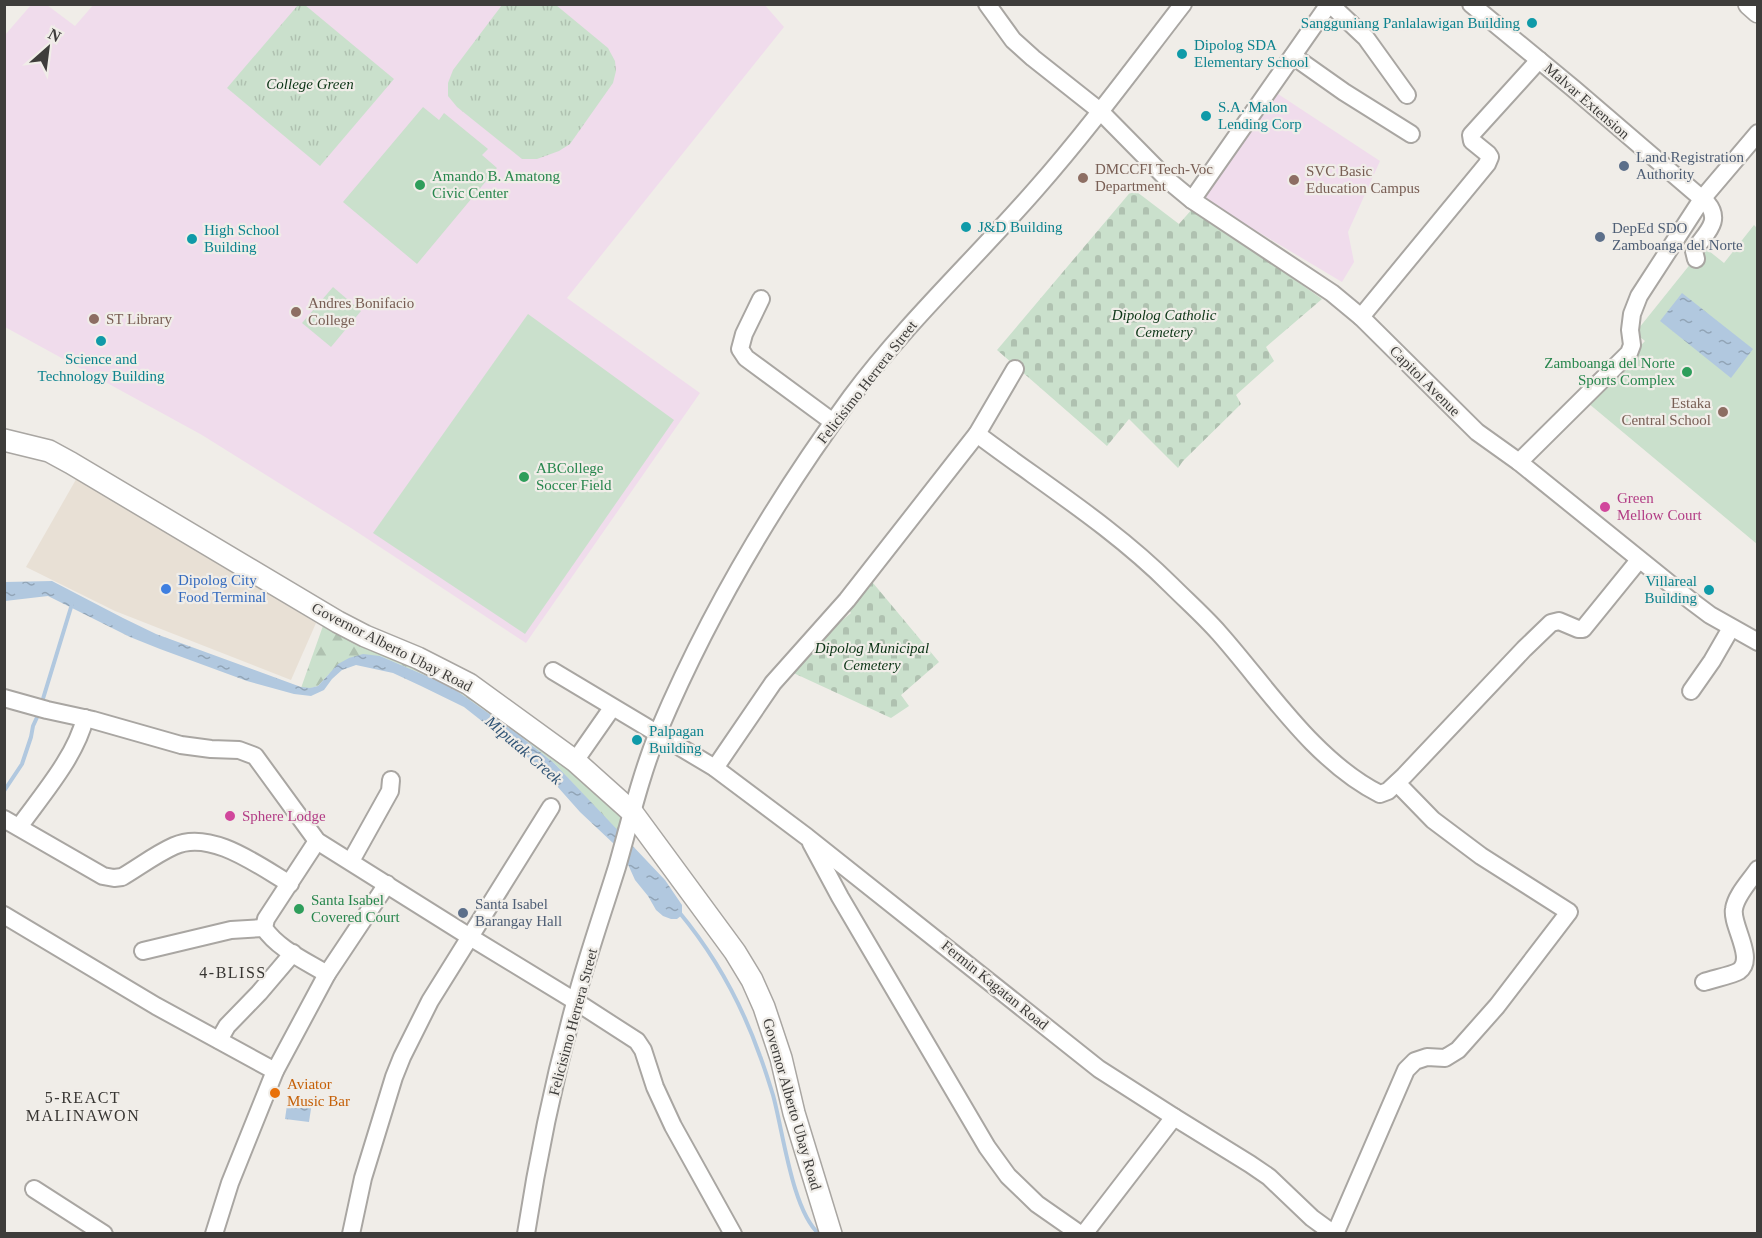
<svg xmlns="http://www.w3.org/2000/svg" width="1762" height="1238" font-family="Georgia,serif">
	<defs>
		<pattern id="grass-tufts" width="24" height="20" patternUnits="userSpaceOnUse" patternTransform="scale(1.5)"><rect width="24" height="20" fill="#cae0cc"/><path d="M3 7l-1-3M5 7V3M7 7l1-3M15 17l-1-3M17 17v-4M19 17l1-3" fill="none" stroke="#afc1b0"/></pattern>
		<pattern id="forest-firs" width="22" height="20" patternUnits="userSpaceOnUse" patternTransform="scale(1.5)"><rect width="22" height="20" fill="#cae0cc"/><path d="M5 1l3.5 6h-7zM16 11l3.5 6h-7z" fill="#afc1b0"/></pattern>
		<pattern id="cemetery-stones" width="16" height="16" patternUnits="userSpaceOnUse" patternTransform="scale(1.5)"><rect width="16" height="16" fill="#cae0cc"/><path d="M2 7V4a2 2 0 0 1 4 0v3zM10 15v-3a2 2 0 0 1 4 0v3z" fill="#afc1b0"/></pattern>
		<pattern id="water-ripples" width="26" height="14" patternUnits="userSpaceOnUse" patternTransform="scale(1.5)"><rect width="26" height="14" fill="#b1c8df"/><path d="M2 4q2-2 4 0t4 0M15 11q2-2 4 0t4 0" fill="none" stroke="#91a4b6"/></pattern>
	</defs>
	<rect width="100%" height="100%" fill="#f0ede8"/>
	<path fill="#e8e0d5" d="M78,476L316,623L291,680L115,611L26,567Z"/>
	<g fill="#f0dcec">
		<path d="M94,4H764L784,27L567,298L700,393L526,643L351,528L202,435L5,327V35L31,5H47L75,26Z"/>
		<path d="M1278,94L1380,161L1348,232L1354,262L1342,282L1203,199Z"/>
	</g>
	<g fill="url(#grass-tufts)">
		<path d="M298,5H305L394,79L320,166L227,88Z"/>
		<path d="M502,5H556L608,48L615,61L616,71L613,83L570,144L559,151L537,159H522L457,107L448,96V83L453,70Z"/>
	</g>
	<path fill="url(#forest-firs)" d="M324,623L474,693L617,808L623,824L620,834L554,763L519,735L450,686L380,656L329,674L318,686L311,688H301Z"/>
	<g fill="url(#cemetery-stones)">
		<path d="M1133,189L1179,224L1193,208L1322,299L1266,347L1274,361L1236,395L1241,404L1183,461L1178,468L1129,419L1107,446L997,350Z"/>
		<path d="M868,577L939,662L901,695L909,706L891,718L787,670L829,631L851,613L845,604Z"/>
	</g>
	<g fill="#cae0cc">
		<path d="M423,107L439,120L444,113L488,149L482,155L497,168L417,264L343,202Z"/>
		<path d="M1754,225L1757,228V544L1588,403L1645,341L1635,333L1704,247L1724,263Z"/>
		<path d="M333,287L361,311L331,347L302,323Z"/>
		<path d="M528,314L674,420L525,634L373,533Z"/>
	</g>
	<g fill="url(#water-ripples)">
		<path d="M1682,293L1753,349L1731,378L1660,321Z"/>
		<path d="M52,581L123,618L156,634L301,687L310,688L318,686L338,664L349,658L363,654L380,656L450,686L519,735L554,763L665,880L682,905V915L677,919H671L663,916L656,910L648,896L635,880L626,860L614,844L580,812L540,767L464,707L421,686L393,673L356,665L342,670L332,679L324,690L311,696L294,694L247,681L160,649L130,637L48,596L5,601V582Z"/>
		<path d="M288,1098L312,1102L309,1122L285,1119Z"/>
	</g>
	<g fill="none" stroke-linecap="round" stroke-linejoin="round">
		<g stroke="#b1c8df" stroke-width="4">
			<path d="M42,702L72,604"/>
			<path d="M4,791L22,764L31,737L33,726L39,713"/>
			<path d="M679,912C714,954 742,1005 760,1056C765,1069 769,1082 773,1095C783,1131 792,1210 819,1234"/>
		</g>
		<defs>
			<g id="minor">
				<path d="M987,4L1013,40L1033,58L1100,111L1169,181L1192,200L1332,293L1361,317L1477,432L1519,462L1690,600L1710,615L1758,642"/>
				<path d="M1330,4L1366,38L1407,95"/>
				<path d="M1471,4L1574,89L1707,203C1723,222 1704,234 1694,251L1696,259"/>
				<path d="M1293,56L1344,92L1411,134"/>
				<path d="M1192,200L1329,4"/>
				<path d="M761,299L744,334L740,349L746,358L833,422"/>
				<path d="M1361,317L1487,164L1490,157L1488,154L1472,141L1471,135L1539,60"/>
				<path d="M977,434C1042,483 1113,527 1171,585C1187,601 1204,616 1219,633C1267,687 1314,761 1380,794L1388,791L1404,776L1524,649L1551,623L1559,621L1578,629H1583L1639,560"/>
				<path d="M1519,462L1629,353L1632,345L1630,330L1632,314L1639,296L1702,199L1758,133"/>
				<path d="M553,671L715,768L807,837L1099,1069L1174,1117L1250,1164L1269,1177L1312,1218L1334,1234"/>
				<path d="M1691,691L1712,661L1731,628"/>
				<path d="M4,698L47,710L93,720L181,745L211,749L239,750L255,756L317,841L470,937L575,1001L637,1041L643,1050L655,1087L673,1126L733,1234"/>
				<path d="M575,761L612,708"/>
				<path d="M715,768L773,683L847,600L955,462L977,434L1015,369"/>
				<path d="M4,819L103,876L114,878L122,877C139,867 156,854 174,846C211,829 259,866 290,884"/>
				<path d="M19,827C42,795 76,756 85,718"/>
				<path d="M317,841L266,919L264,928C278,949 306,961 327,974"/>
				<path d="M811,843L840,897L987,1147L1008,1176L1037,1204L1080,1234"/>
				<path d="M351,861L390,791L391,780"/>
				<path d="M4,915L156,1006L275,1071"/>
				<path d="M143,951L231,930L264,928"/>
				<path d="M1704,982C1712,979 1733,975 1739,971C1756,959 1731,925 1734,909C1736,895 1750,881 1758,869"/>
				<path d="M219,1040L227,1026L259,993L293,953"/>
				<path d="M34,1189L104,1234"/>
				<path d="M214,1234L230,1183L275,1071L327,974L387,884"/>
				<path d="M351,1234L363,1178L394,1077L402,1057L430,1001L551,807"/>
				<path d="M526,1234C538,1156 554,1079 575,1003C587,957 603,912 617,867C630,821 641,774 659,730C709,612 775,501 851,397C907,322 975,259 1036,189C1088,130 1135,66 1183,4"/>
				<path d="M1084,1234L1174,1117"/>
				<path d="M1335,1234L1406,1070L1415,1061L1427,1057L1445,1058L1458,1050L1497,1006L1569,912L1481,856L1433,820L1397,783"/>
			</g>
			<g id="major">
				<path d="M1749,4L1758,12"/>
				<path d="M4,440L49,451L71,463L338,622L365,636L418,658L469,684L575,761L632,812L735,952L752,980L764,1007L781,1058L794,1113L831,1234"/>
			</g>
		</defs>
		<use href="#minor" stroke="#a9a6a2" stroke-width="20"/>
		<use href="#major" stroke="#a9a6a2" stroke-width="24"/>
		<use href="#minor" stroke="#fff" stroke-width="16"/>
		<use href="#major" stroke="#fff" stroke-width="21"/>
	</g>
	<g fill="#0f9aa8" stroke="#f0ede8" stroke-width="2">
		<circle cx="1532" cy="23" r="6"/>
		<circle cx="1182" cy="54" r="6"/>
		<circle cx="1206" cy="116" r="6"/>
		<circle cx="966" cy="227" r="6"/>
		<circle cx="192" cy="239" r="6"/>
		<circle cx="101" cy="341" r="6"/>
		<circle cx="1709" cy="590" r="6"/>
		<circle cx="637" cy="740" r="6"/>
	</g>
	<g fill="#5c6f8a" stroke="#f0ede8" stroke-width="2">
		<circle cx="1624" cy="166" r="6"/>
		<circle cx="1600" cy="237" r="6"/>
		<circle cx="463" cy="913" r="6"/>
	</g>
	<g fill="#8d6e63" stroke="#f0ede8" stroke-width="2">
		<circle cx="1083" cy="178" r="6"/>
		<circle cx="1294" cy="180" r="6"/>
		<circle cx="296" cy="312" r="6"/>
		<circle cx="94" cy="319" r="6"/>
		<circle cx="1723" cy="412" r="6"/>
	</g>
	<g fill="#2e9e5b" stroke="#f0ede8" stroke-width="2">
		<circle cx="420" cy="185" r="6"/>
		<circle cx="1687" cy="372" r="6"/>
		<circle cx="524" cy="477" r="6"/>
		<circle cx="299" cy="909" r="6"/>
	</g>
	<g fill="#d1479c" stroke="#f0ede8" stroke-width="2">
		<circle cx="1605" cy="507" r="6"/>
		<circle cx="230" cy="816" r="6"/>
	</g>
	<circle fill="#3f7fe0" stroke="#f0ede8" stroke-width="2" cx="166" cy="589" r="6"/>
	<circle fill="#e8710a" stroke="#f0ede8" stroke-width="2" cx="275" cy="1093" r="6"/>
	<g text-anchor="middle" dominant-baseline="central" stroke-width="4.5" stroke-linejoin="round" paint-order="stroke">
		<g font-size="15" fill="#0d838f" stroke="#f0ede8" text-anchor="start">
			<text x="1520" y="23" text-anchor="end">Sangguniang Panlalawigan Building</text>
			<text x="1194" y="45">Dipolog SDA<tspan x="1194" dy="17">Elementary School</tspan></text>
			<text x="1218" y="107">S.A. Malon<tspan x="1218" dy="17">Lending Corp</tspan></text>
			<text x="978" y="227">J&amp;D Building</text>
			<text x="204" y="230">High School<tspan x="204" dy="17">Building</tspan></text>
			<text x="101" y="359" text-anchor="middle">Science and<tspan x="101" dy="17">Technology Building</tspan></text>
			<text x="1697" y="581" text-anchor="end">Villareal<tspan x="1697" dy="17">Building</tspan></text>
			<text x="649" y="731">Palpagan<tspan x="649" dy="17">Building</tspan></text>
		</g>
		<g font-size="15" font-style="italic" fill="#0c3516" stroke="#f0ede8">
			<text x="310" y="84">College Green</text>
			<text x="1164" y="315">Dipolog Catholic<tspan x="1164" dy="17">Cemetery</tspan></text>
			<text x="872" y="648">Dipolog Municipal<tspan x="872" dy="17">Cemetery</tspan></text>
		</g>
		<g font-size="15" fill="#3e3d3b" stroke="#f0ede8">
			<text transform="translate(1587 101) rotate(41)">Malvar Extension</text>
			<text transform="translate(1425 381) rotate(45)">Capitol Avenue</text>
			<text transform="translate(867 382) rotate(-52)">Felicisimo Herrera Street</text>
			<text transform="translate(392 647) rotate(27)">Governor Alberto Ubay Road</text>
			<text transform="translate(995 985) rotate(39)">Fermin Kagatan Road</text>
			<text transform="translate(573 1022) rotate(-75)">Felicisimo Herrera Street</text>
			<text transform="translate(792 1104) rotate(74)">Governor Alberto Ubay Road</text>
		</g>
		<g font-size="15" fill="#4e5e75" stroke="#f0ede8" text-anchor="start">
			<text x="1636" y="157">Land Registration<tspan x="1636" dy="17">Authority</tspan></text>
			<text x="1612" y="228">DepEd SDO<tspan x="1612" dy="17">Zamboanga del Norte</tspan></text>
			<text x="475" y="904">Santa Isabel<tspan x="475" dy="17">Barangay Hall</tspan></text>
		</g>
		<g font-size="15" fill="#785e54" stroke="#f0ede8" text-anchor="start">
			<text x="1095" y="169">DMCCFI Tech-Voc<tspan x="1095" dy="17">Department</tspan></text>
			<text x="1306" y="171">SVC Basic<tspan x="1306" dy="17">Education Campus</tspan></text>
			<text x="308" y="303">Andres Bonifacio<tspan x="308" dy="17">College</tspan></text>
			<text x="106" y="319">ST Library</text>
			<text x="1711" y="403" text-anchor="end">Estaka<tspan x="1711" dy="17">Central School</tspan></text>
		</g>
		<g font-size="15" fill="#27864d" stroke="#f0ede8" text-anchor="start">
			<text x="432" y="176">Amando B. Amatong<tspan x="432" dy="17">Civic Center</tspan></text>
			<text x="1675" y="363" text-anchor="end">Zamboanga del Norte<tspan x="1675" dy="17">Sports Complex</tspan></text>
			<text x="536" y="468">ABCollege<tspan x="536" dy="17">Soccer Field</tspan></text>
			<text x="311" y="900">Santa Isabel<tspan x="311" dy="17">Covered Court</tspan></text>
		</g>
		<g font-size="15" fill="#b23c85" stroke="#f0ede8" text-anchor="start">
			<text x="1617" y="498">Green<tspan x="1617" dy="17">Mellow Court</tspan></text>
			<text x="242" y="816">Sphere Lodge</text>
		</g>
		<g font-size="15" fill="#366cbe" stroke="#f0ede8" text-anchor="start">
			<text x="178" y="580">Dipolog City<tspan x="178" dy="17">Food Terminal</tspan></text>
		</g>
		<g font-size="15" fill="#c56008" stroke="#f0ede8" text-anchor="start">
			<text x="287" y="1084">Aviator<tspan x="287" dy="17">Music Bar</tspan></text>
		</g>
		<g font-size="16" font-style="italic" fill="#305476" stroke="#f0ede8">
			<text transform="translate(524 750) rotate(41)">Miputak Creek</text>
		</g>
		<g font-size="16" letter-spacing="1.5" fill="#373532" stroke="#f0ede8">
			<text x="233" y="972">4-BLISS</text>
			<text x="83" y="1097">5-REACT<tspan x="83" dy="18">MALINAWON</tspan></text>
		</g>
	</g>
	<rect width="1762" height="1238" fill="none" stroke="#3e3d3b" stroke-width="12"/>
	<g transform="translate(48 48) rotate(28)" stroke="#f0ede8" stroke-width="4.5" paint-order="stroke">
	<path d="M0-4.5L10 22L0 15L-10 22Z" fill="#3e3d3b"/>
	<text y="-9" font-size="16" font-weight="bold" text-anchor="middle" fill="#3e3d3b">N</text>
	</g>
</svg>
